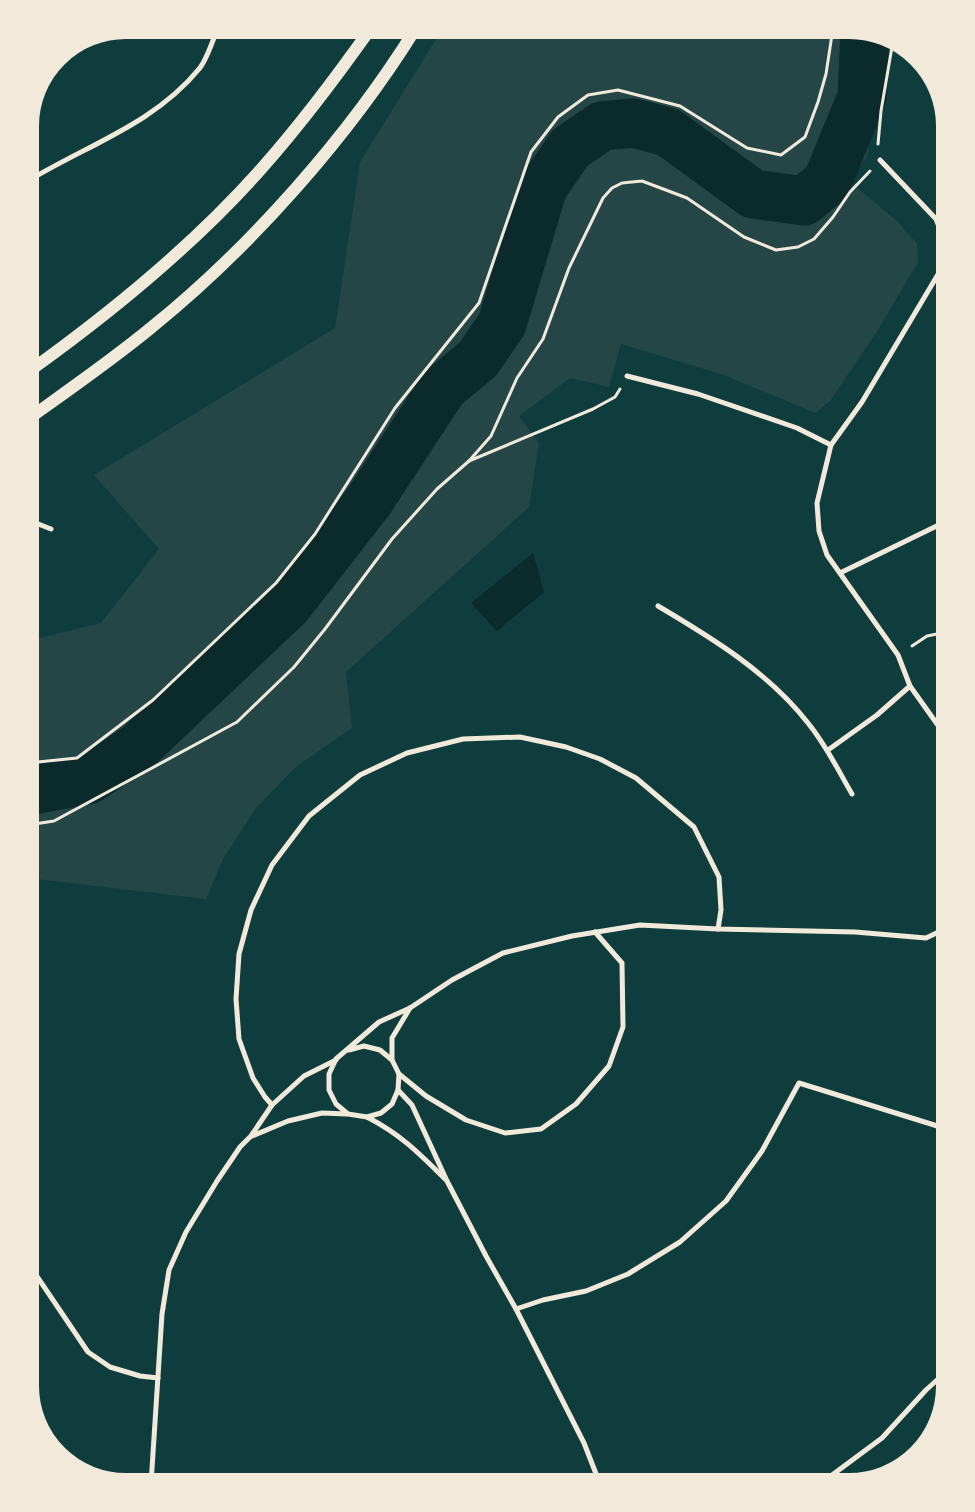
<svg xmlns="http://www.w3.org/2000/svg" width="975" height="1512" font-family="'Varela Round',sans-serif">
	<rect width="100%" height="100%" fill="#0f3d3e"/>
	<path fill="#244646" d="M443,28H855L886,38L884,67L873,117L867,157L848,180L897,221L917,244L918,262L878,330L830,401L815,413L724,375L621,344L609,387L570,378L519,416L539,443L529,507L346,672L352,728L297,766L256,808L223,859L206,899L28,878V641L101,623L159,549L94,475L335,328L360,162Z"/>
	<path fill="#0a2a2b" d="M533,553L544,592L497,631L471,603Z"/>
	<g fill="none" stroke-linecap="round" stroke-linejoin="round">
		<path stroke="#0a2a2b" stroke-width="49" d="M28,791L88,780L138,747L288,605L369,501L443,388L478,359L502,324L543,187L570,148L602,126L633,123L668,132L753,194L804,201L827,182L862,97L865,31"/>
		<g stroke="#f1e9da" stroke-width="3">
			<path d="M878,144L881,111L893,41"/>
			<path d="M469,461L593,409L615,397L620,389"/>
			<path d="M912,646L927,636L947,632"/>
			<path d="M28,763L77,758L153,700L276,583L315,534L395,408L479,303L531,152L558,117L588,95L618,90L680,106L747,148L781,155L805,137L818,102L826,74L833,28"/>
			<path d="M28,825L54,821L237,722L294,667L325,629L392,539L437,489L469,461L491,436L517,378L543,339L569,268L603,198L612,188L622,183L642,181L687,198L744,237L776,250L798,247L814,239L833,217L850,192L870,171"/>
		</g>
		<g stroke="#f1e9da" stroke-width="5">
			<path d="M880,160L936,219L944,239L943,266L862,402L831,445L817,503L819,531L827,555L898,655L910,686L947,738"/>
			<path d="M28,181C87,145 154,124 199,69C207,60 213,39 218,28"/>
			<path d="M627,376L698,394L797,428L831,445"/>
			<path d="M28,520L51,529"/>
			<path d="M840,573L947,521"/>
			<path d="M658,606C712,638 768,672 808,723C826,745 838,770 852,794"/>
			<path d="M828,750L877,715L910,686"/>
			<path d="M349,1050L364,1046L380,1050L392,1060L399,1074L398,1090L392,1104L381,1113L367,1117L348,1114L336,1104L329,1090V1074L336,1059L379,1022L410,1008L452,980L503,953L572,936L640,925L718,929L855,932L926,938L947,928"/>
			<path d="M392,1060V1038L410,1008"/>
			<path d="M399,1074L426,1096L466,1120L505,1133L541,1129L576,1104L609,1066L623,1027L622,963L595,932"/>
			<path d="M398,1090L412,1105L447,1181L486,1256L516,1309L584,1443L600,1484"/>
			<path d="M272,1105L265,1097L253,1078L239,1039L236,999L239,954L251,910L272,865L309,816L360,775L407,753L463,739L520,737L566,747L600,759L636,778L694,827L719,877L721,910L718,929"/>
			<path d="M367,1117C400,1134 419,1153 445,1179"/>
			<path d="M252,1136L288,1121L322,1113L347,1114"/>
			<path d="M28,1263L88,1352L110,1367L140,1376L158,1378"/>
			<path d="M516,1309L543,1300L586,1291L628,1274L680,1242L726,1201L762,1151L799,1083L947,1129"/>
			<path d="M151,1484L162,1314L169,1270L186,1232L217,1181L240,1147L251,1136L272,1105L304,1076L336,1060"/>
			<path d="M167,1484L182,1482L188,1484"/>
			<path d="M820,1484L882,1438L926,1390L947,1371"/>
		</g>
		<g stroke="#f1e9da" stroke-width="12">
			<path d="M28,372C112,312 193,246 262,168C301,124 337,76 371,28"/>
			<path d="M28,419C70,389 112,360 152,327C251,247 349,136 416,28"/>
		</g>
	</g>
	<path d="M0 0H975V1512H0ZM126 36H849A90 90 0 0 1 939 126V1386A90 90 0 0 1 849 1476H126A90 90 0 0 1 36 1386V126A90 90 0 0 1 126 36Z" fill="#f1e9da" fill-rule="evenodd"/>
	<path fill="none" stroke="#f1e9da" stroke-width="6" d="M126 36H849A90 90 0 0 1 939 126V1386A90 90 0 0 1 849 1476H126A90 90 0 0 1 36 1386V126A90 90 0 0 1 126 36Z"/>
</svg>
